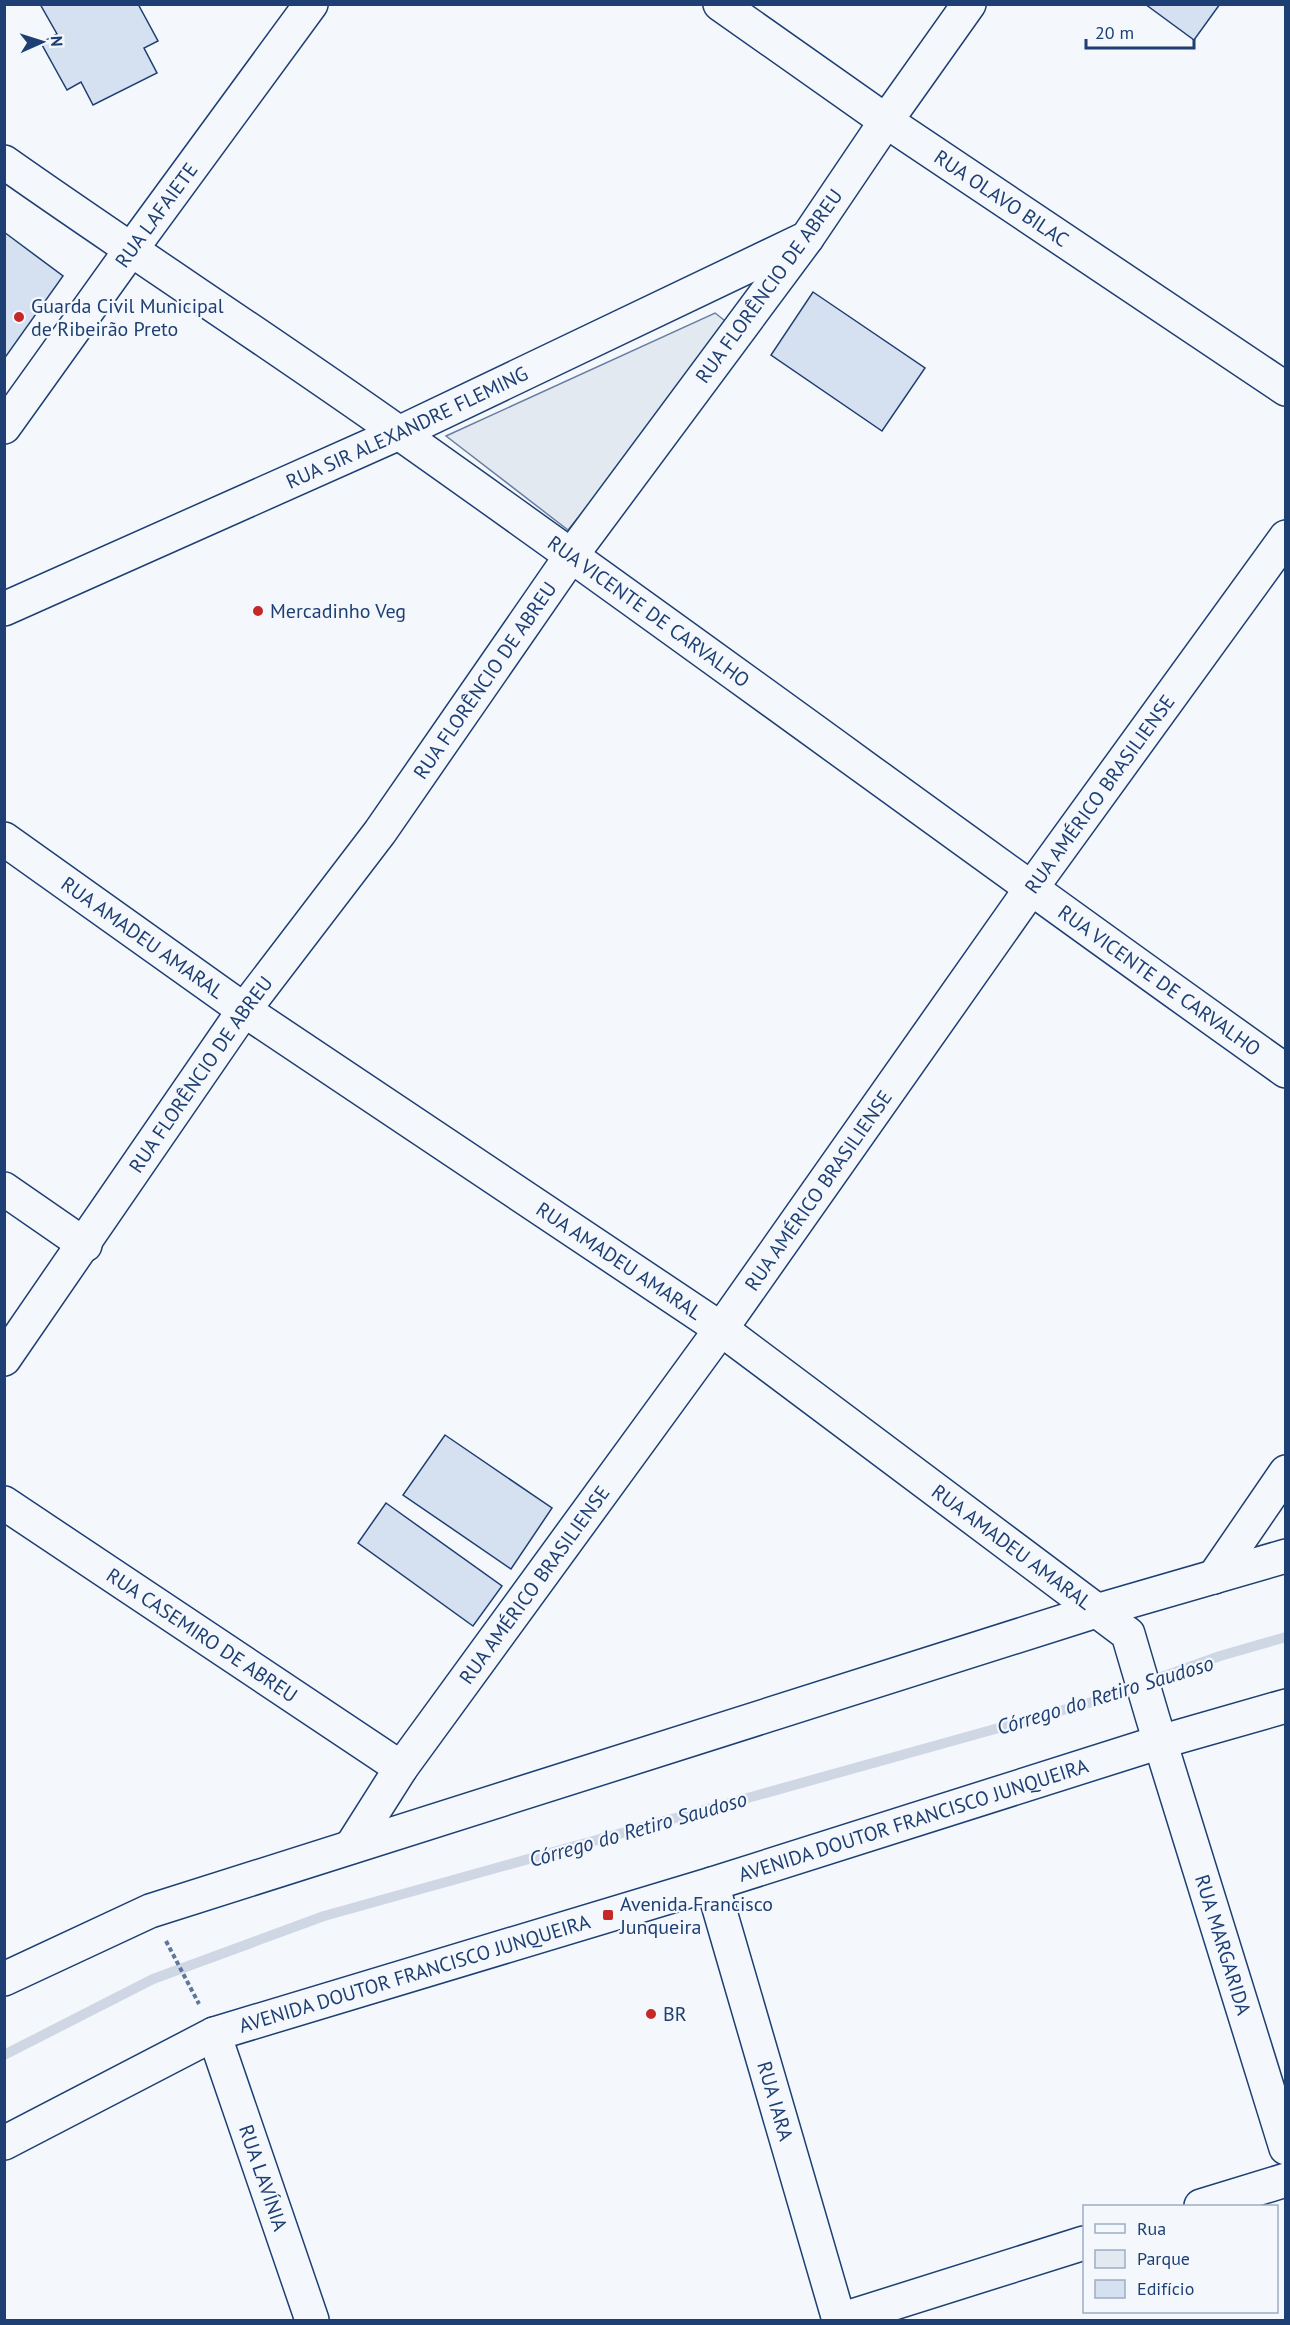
<svg xmlns="http://www.w3.org/2000/svg" width="1290" height="2325" font-family="'PT Sans',sans-serif">
	<rect width="100%" height="100%" fill="#f4f7fb"/>
	<path fill="#e3e9f0" stroke="#687fa3" stroke-width="1.5" d="M715,313L733,327L568,530L446,436Z"/>
	<g fill="none" stroke-linecap="round" stroke-linejoin="round">
		<path stroke="#cfd7e4" stroke-width="10" d="M4,2055L153,1979L324,1916L1092,1702L1220,1656L1286,1637"/>
	</g>
	<g fill="#d5e0f0" stroke="#1d3f73" stroke-width="1.5">
		<path d="M40,4H138L158,41L144,48L157,73L93,105L81,82L67,90L41,43L57,34Z"/>
		<path d="M1145,4H1220L1194,40Z"/>
		<path d="M4,232L63,276L4,359Z"/>
		<path d="M813,292L925,368L882,431L771,355Z"/>
		<path d="M445,1435L552,1508L511,1569L403,1495Z"/>
		<path d="M386,1503L502,1586L473,1626L358,1543Z"/>
	</g>
	<g fill="none" stroke-linecap="round" stroke-linejoin="round">
		<defs>
			<g id="street">
				<path id="s1" d="M720,4L886,121L1286,389"/>
				<path id="s2" d="M4,162C136,255 271,342 402,435C698,644 990,861 1286,1071"/>
				<path id="s3" d="M4,427L130,251L311,4"/>
				<path id="s4" d="M4,839L244,1010L721,1329L1128,1634L1153,1719L1286,2148"/>
				<path d="M4,1189L85,1245"/>
				<path id="s5" d="M4,1359L244,1010L380,832L571,556L807,238"/>
				<path id="s6" d="M4,1503L401,1768"/>
				<path d="M1214,1577L1286,1472"/>
				<path id="s7" d="M351,1847L401,1768L721,1329L1030,890L1286,537"/>
				<path id="s8" d="M712,1884L839,2320"/>
				<path id="s9" d="M214,2034L312,2320"/>
				<path d="M1201,2206L1286,2180"/>
				<path d="M840,2320L1084,2243"/>
			</g>
			<g id="secondary">
				<path id="s10" d="M4,609L399,433L807,238L886,121L969,4"/>
			</g>
			<g id="primary">
				<path d="M4,1979L150,1911L1096,1611L1286,1556"/>
				<path id="s11" d="M4,2143L214,2034L712,1884L1160,1742L1286,1706"/>
			</g>
		</defs>
		<use href="#street" stroke="#1d3f73" stroke-width="36"/>
		<use href="#secondary" stroke="#1d3f73" stroke-width="36"/>
		<use href="#primary" stroke="#1d3f73" stroke-width="36"/>
		<path stroke="#5e769c" stroke-width="4" stroke-dasharray="4.5 3" stroke-linecap="butt" d="M166,1941L199,2004"/>
		<use href="#street" stroke="#f4f7fb" stroke-width="33"/>
		<use href="#secondary" stroke="#f4f7fb" stroke-width="33"/>
		<use href="#primary" stroke="#f4f7fb" stroke-width="33"/>
	</g>
	<g fill="#c62828" stroke="#f4f7fb" stroke-width="2">
		<circle cx="19" cy="317" r="6"/>
		<circle cx="258" cy="611" r="6"/>
		<rect x="602" y="1909" width="12" height="12" rx="3"/>
		<circle cx="651" cy="2014" r="6"/>
	</g>
	<g text-anchor="middle" dominant-baseline="central" stroke-width="4.5" stroke-linejoin="round" paint-order="stroke">
		<g font-size="20" fill="#1d3f73" stroke="#f4f7fb">
			<text stroke="none"><textPath href="#s1" startOffset="342">RUA OLAVO BILAC</textPath></text>
			<text stroke="none"><textPath href="#s3" startOffset="261">RUA LAFAIETE</textPath></text>
			<text transform="translate(769 286) rotate(-54)">RUA FLORÊNCIO DE ABREU</text>
			<text stroke="none"><textPath href="#s10" startOffset="442">RUA SIR ALEXANDRE FLEMING</textPath></text>
			<text stroke="none"><textPath href="#s2" startOffset="786">RUA VICENTE DE CARVALHO</textPath></text>
			<text stroke="none"><textPath href="#s5" startOffset="832">RUA FLORÊNCIO DE ABREU</textPath></text>
			<text stroke="none"><textPath href="#s7" startOffset="1292">RUA AMÉRICO BRASILIENSE</textPath></text>
			<text stroke="none"><textPath href="#s4" startOffset="170">RUA AMADEU AMARAL</textPath></text>
			<text stroke="none"><textPath href="#s2" startOffset="1416">RUA VICENTE DE CARVALHO</textPath></text>
			<text stroke="none"><textPath href="#s5" startOffset="346">RUA FLORÊNCIO DE ABREU</textPath></text>
			<text stroke="none"><textPath href="#s7" startOffset="806">RUA AMÉRICO BRASILIENSE</textPath></text>
			<text stroke="none"><textPath href="#s4" startOffset="746">RUA AMADEU AMARAL</textPath></text>
			<text stroke="none"><textPath href="#s4" startOffset="1232">RUA AMADEU AMARAL</textPath></text>
			<text stroke="none"><textPath href="#s7" startOffset="320">RUA AMÉRICO BRASILIENSE</textPath></text>
			<text stroke="none"><textPath href="#s6" startOffset="238">RUA CASEMIRO DE ABREU</textPath></text>
			<text stroke="none"><textPath href="#s11" startOffset="968">AVENIDA DOUTOR FRANCISCO JUNQUEIRA</textPath></text>
			<text stroke="none"><textPath href="#s4" startOffset="1702">RUA MARGARIDA</textPath></text>
			<text stroke="none"><textPath href="#s11" startOffset="446">AVENIDA DOUTOR FRANCISCO JUNQUEIRA</textPath></text>
			<text stroke="none"><textPath href="#s8" startOffset="226">RUA IARA</textPath></text>
			<text stroke="none"><textPath href="#s9" startOffset="152">RUA LAVÍNIA</textPath></text>
		</g>
		<g font-size="20" fill="#1d3f73" stroke="#f4f7fb" text-anchor="start">
			<text x="31" y="306">Guarda Civil Municipal<tspan x="31" dy="23">de Ribeirão Preto</tspan></text>
			<text x="270" y="611">Mercadinho Veg</text>
			<text x="620" y="1904">Avenida Francisco<tspan x="620" dy="23">Junqueira</tspan></text>
			<text x="663" y="2014">BR</text>
		</g>
		<g font-size="21" font-style="italic" fill="#1d3f73" stroke="#f4f7fb">
			<text transform="translate(1105 1695) rotate(-17)">Córrego do Retiro Saudoso</text>
			<text transform="translate(638 1829) rotate(-16)">Córrego do Retiro Saudoso</text>
		</g>
	</g>
	<rect width="1290" height="2325" fill="none" stroke="#1d3f73" stroke-width="12"/>
	<rect x="1083" y="2205" width="195" height="108" fill="#f4f7fb" stroke="#9eadc5" stroke-width="1.5"/>
	<rect x="1095" y="2224" width="30" height="9" fill="#f4f7fb" stroke="#9eadc5" stroke-width="1.5"/>
	<text x="1137" y="2235" font-size="18" fill="#1d3f73">Rua</text>
	<rect x="1095" y="2250" width="30" height="18" fill="#e3e9f0" stroke="#9eadc5" stroke-width="1.5"/>
	<text x="1137" y="2265" font-size="18" fill="#1d3f73">Parque</text>
	<rect x="1095" y="2280" width="30" height="18" fill="#d5e0f0" stroke="#9eadc5" stroke-width="1.5"/>
	<text x="1137" y="2295" font-size="18" fill="#1d3f73">Edifício</text>
	<g transform="translate(42 42) rotate(87)" stroke="#f4f7fb" stroke-width="4.5" paint-order="stroke">
	<path d="M0-4.5L10 22L0 15L-10 22Z" fill="#1d3f73"/>
	<text y="-9" font-size="16" font-weight="bold" text-anchor="middle" fill="#1d3f73">N</text>
	</g>
	<path d="M1086 39v9h108v-9" fill="none" stroke="#1d3f73" stroke-width="3"/>
	<text x="1095" y="39" font-size="18" fill="#1d3f73" stroke="#f4f7fb" stroke-width="4.5" paint-order="stroke">20 m</text>
</svg>
